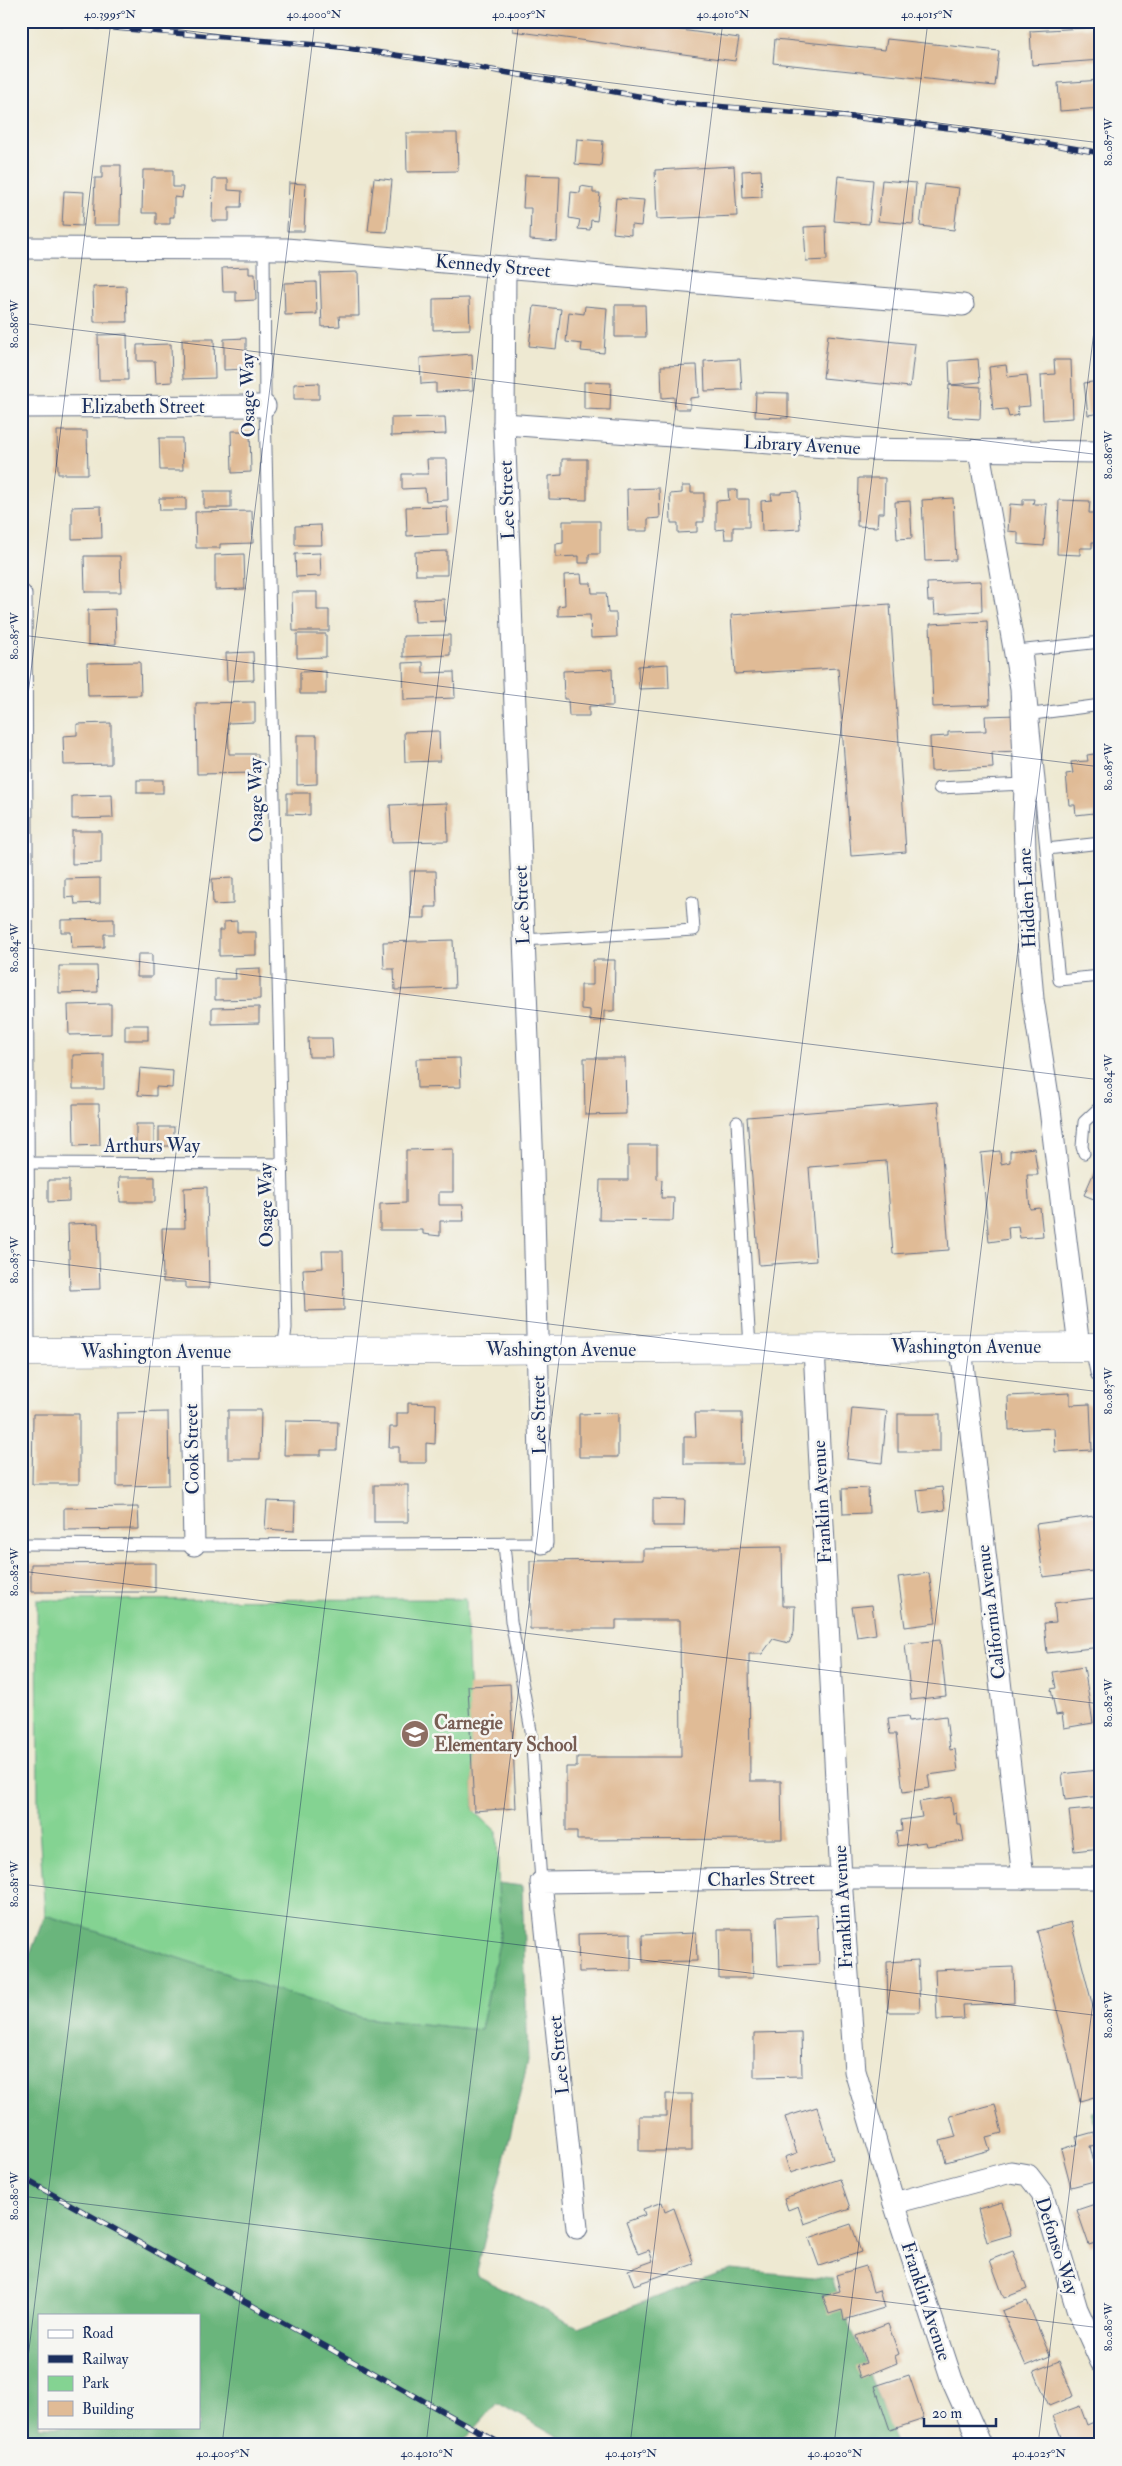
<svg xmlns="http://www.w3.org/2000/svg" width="1122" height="2466" font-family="'IM FELL Double Pica',serif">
	<rect width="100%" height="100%" fill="#f6f6f2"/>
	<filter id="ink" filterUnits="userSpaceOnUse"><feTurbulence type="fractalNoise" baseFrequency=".02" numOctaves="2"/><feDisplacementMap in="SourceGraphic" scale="10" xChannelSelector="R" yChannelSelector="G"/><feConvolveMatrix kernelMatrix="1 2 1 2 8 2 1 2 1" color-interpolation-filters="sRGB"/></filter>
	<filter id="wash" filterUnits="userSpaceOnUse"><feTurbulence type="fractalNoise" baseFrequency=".0096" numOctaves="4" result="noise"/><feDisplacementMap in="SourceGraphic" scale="20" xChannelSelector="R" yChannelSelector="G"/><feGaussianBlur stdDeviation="1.12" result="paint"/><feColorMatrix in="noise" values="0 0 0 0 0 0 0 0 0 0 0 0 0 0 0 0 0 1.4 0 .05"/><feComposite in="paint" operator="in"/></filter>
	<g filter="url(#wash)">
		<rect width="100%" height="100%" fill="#eee9d2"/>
		<path fill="#84d392" stroke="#508178" d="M466,1599L474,1811L497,1832L500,1939L481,2030L363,2018L45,1915L38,1814L37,1600Z"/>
		<g fill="#6bb57c" stroke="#43726d" fill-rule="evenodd">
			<path d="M498,1883L522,1886L528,2061L476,2275L578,2327L731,2269L832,2279L897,2445H571L498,2403L460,2445H21V1978L45,1915L363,2018L481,2030L500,1939ZM39,2315H199V2427H39Z"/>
			<path d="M1101,2108V2141L1090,2113Z"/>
		</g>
		<g id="blocks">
			<g fill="#e0bb96">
				<path d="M514,21H616L739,38L735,61L513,31Z"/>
				<path d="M1101,27V60L1032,65L1030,31Z"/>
				<path d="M775,39L885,50L887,39L999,51L995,86L773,63Z"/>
				<path d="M1101,80V108L1060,111L1058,83Z"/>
				<path d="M406,133H457L458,171L407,172Z"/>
				<path d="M577,139L603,141L601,166L575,164Z"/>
				<path d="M102,165H121L120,225H93L95,178H102Z"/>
				<path d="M734,166L737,216L657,219L655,170Z"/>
				<path d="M143,170H173V187H183L182,198L174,197V217H170V224H156V213H142Z"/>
				<path d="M761,170L762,197L743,198L742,171Z"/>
				<path d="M525,175L560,176L557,242L530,240L531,208H523Z"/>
				<path d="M838,176L873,180L869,224L834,221Z"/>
				<path d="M374,178L392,180L387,232L368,231Z"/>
				<path d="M213,179H228V190L242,191L241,207H229V221H212Z"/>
				<path d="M882,180L916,183L913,224L878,221Z"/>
				<path d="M289,183L306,184L304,231H287Z"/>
				<path d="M925,184L959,188L954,230L920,226Z"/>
				<path d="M581,186L593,188V193H600L597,221L591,220L590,230L578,229L580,220L569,218L571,192L580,193Z"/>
				<path d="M64,191L84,192L82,226L62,225Z"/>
				<path d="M616,198L644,200L641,226L631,225V235L613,233Z"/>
				<path d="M826,226L827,260L806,261L804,227Z"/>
				<path d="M249,267V274H255L256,300L236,301V292H223L222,268Z"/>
				<path d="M358,272L359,316H339L340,326L322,327L320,273Z"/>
				<path d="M316,282L317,314L285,315L284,283Z"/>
				<path d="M126,286L127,322H94L93,287Z"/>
				<path d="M469,298L470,329L433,330V299Z"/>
				<path d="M615,305H645L646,337H615Z"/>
				<path d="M534,306L561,309L556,349L529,346Z"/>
				<path d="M585,306L607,308L604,353L581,351L582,344L566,342L569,312L584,314Z"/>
				<path d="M127,334L128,380H99L98,335Z"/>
				<path d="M828,335L915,344L910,387L823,378Z"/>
				<path d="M246,338V369L224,370V339Z"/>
				<path d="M182,339H214L215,378L183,379Z"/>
				<path d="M171,344L172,382L156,383L155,361H137V345Z"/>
				<path d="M472,354L473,390L436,392V383L421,384L420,358Z"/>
				<path d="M740,359L742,390L705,391L704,361Z"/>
				<path d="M978,359L980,382L950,385L949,361Z"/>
				<path d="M1054,360H1071L1073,418L1043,420L1041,375L1055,374Z"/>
				<path d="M697,365L699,397L690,398V409H675L674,397L662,398L661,366Z"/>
				<path d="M1006,365L1008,377L1027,375L1030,406L1017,407L1018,415L1009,417L1007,409L993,410L989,367Z"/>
				<path d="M1101,381V413L1088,415L1084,383Z"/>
				<path d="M584,382L611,383L610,410L584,409Z"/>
				<path d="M319,383V399H294V384Z"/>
				<path d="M949,385L981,387L980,419L947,417Z"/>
				<path d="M756,392L788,393V418L755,417Z"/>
				<path d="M445,417L446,434L391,436V418Z"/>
				<path d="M57,431H87L88,474H58Z"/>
				<path d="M231,431H250L251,472L232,473Z"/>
				<path d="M159,438H182L183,470H160Z"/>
				<path d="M427,459H447L448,500L426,501L425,488L402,489V474H428Z"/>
				<path d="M562,459H587V500L549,499V476L562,475Z"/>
				<path d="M858,478H885L884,513H878L877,527L857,526Z"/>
				<path d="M682,486H691V493H704V522H697V532L678,533V523H671L670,494L682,493Z"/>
				<path d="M659,488L660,518L648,519V531H628L627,489Z"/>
				<path d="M728,490H737V499H749V527H733V539H725L724,529L716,530V501L729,500Z"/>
				<rect x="204" y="491" width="27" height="17"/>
				<path d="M798,491L800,529L762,531L761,501L772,500L771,494H781V492Z"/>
				<path d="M159,498H186V510H160Z"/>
				<path d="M953,498L956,560L925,561L922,500Z"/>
				<path d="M1023,499H1034L1033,504H1047L1044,546L1018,544V532L1008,531L1010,504L1023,505Z"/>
				<path d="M1059,500L1090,501L1089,513H1096V542H1092V548H1080V555L1057,554Z"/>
				<path d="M910,501L912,538L897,539L895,502Z"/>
				<path d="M101,506L102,538L72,539V507Z"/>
				<path d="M447,506L448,534L407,536L406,507Z"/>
				<path d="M252,511L253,543L220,544V548H196L195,512Z"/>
				<path d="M563,521H600V554H589V563H579V556L556,557V544L563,543Z"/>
				<path d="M321,525L322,545H295V526Z"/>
				<path d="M447,551V575H416L415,552Z"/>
				<path d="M320,553L321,576L296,577L295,554Z"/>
				<path d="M244,554L245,589L215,590V555Z"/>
				<path d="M84,556H120L121,592H85Z"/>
				<path d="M581,574L582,583H591L592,593H606L608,613H616L617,637L591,638L590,615L558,616V606L565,605L564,575Z"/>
				<path d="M981,581L982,611L935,614L934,601H928L927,583Z"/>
				<path d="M292,592H317V610H329V631H293Z"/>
				<path d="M444,599L445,621L415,622L414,600Z"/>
				<path d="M890,604L906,852L851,856L838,668L735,674L731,615Z"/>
				<path d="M115,609L116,644L88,645V610Z"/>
				<path d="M987,621L990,705L933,707L930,624Z"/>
				<path d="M297,634H326V657L297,658Z"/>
				<path d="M450,635V655L403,657V636Z"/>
				<path d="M253,652L254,680L227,681L226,653Z"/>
				<path d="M140,662L141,695L88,696L87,663Z"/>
				<path d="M423,662V673L454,672L455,698L404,700L403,663Z"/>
				<path d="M668,664L669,688L639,689L638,666Z"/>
				<path d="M612,669L613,706H589V716H569L568,699H564L563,671Z"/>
				<path d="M326,671V694H300V672Z"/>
				<path d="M255,702V722L228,723L229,754H258V773L197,774L196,703Z"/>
				<path d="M1018,715L1020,751L992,752L993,768L931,771L930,737L948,736V732L986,731L985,716Z"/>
				<path d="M111,723V764L64,765L63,736L77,735V724Z"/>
				<path d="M439,731L440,761L405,762L404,732Z"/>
				<path d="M297,735H317V784L297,785Z"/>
				<path d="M1101,753V821H1095L1094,813L1076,815L1075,805H1069L1066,774L1073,773L1071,762L1088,761L1087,755Z"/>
				<rect x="137" y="780" width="26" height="13"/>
				<path d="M287,793H310V815L287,814Z"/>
				<path d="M112,795L113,818L72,819V796Z"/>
				<path d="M447,803L448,841L392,842L390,805Z"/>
				<path d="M72,831H101V863L72,864Z"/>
				<path d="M410,871H436L437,907H425V918H411Z"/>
				<path d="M100,878V903L75,904L74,897L65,898V879Z"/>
				<path d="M233,878V904L213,905L212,879Z"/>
				<path d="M114,919V934H104V947L72,948L71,932H61V920Z"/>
				<path d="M237,921V932H256V955L219,956V930H224V922Z"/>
				<path d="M453,940L455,988L395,990L394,969H384L383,942Z"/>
				<path d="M138,954H152V977H137Z"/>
				<path d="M593,960H615L614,1011H604V1021H590V1010L581,1009V985H593Z"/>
				<path d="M59,966H97L98,992L59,993Z"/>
				<path d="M260,968V999L215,1000V979H236L235,969Z"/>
				<path d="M111,1004V1034L69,1035L68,1005Z"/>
				<path d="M259,1007V1023L212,1024V1008Z"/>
				<rect x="125" y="1025" width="23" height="15"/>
				<path d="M308,1038H332L333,1057H309Z"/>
				<path d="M104,1054V1089H73V1055Z"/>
				<path d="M460,1058L461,1087L417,1088L416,1059Z"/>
				<path d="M584,1058H625L626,1114L585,1115Z"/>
				<path d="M140,1068L173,1071L172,1088L156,1087V1096L138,1095Z"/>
				<path d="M938,1102L949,1250L893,1254L886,1161L809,1167L816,1261L759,1265L747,1117Z"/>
				<path d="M73,1104H99L100,1145L74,1146Z"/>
				<rect x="136" y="1124" width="18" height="21"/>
				<rect x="159" y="1127" width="15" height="19"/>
				<path d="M628,1145H657V1179L662,1180L661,1198H674L673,1221L599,1220L600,1180H628Z"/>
				<path d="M1034,1148L1038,1175H1027L1030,1209L1040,1208L1043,1236L1020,1238L1018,1226L1008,1227L1009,1239L989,1242L981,1153L1000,1151L1001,1164L1010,1162V1151Z"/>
				<path d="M453,1149V1192H439V1205H463L464,1221H440V1236L423,1234V1230H380V1204L406,1203V1150Z"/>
				<path d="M1101,1156V1202L1084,1195Z"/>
				<path d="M119,1177H155V1202H120Z"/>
				<path d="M48,1180H69V1201L48,1202Z"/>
				<path d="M207,1187L209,1288H186V1282H163L162,1228H185L184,1188Z"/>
				<path d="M98,1223L100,1289L70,1290L68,1224Z"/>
				<path d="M322,1251H343L344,1310L305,1311L303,1269L323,1268Z"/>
				<path d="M1070,1393V1405L1090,1404L1092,1450L1055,1452L1054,1428L1009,1430L1008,1396Z"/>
				<path d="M408,1403L436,1404L435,1444L426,1443V1463H399V1447H389L390,1427H397V1413H408Z"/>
				<path d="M852,1408L887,1411L882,1463L847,1459Z"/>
				<path d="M228,1410H261L260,1459H228Z"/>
				<path d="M168,1412L169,1485L117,1486V1413Z"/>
				<path d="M618,1413V1457H579V1414Z"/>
				<path d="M695,1413H742L743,1464H684V1437H696Z"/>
				<path d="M33,1414H79V1484H32Z"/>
				<rect x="898" y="1414" width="42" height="38"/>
				<path d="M285,1421L338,1422L337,1450H321V1455H284Z"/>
				<rect x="374" y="1485" width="34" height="37"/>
				<path d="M942,1487L945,1510L920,1513L917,1490Z"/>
				<path d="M868,1488L869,1513L843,1514L842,1489Z"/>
				<path d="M653,1499L685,1500L684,1526H653Z"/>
				<path d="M267,1501L295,1502L294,1531L265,1529Z"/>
				<path d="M138,1507L139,1529L64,1530V1508Z"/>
				<path d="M1101,1515V1570L1043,1577L1036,1524Z"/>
				<path d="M782,1547L783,1606H795L794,1632L789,1643L773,1639L762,1654H749L750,1781H781L782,1839L577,1840V1831H566V1767H577V1757H681L680,1620H616V1629H530V1561L643,1560V1549Z"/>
				<path d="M155,1563V1592H31V1564Z"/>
				<path d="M929,1573L936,1623L905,1627L898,1577Z"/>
				<path d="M1095,1598L1101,1647L1047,1653L1044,1623L1056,1622L1054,1603Z"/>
				<path d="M872,1605L876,1634L857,1637L852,1607Z"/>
				<path d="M21,1620H23L25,1668H21Z"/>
				<path d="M940,1640L946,1696L911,1700L905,1644Z"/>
				<path d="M1084,1667L1093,1723L1064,1728L1062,1714L1056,1715L1051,1689L1056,1688L1053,1672Z"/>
				<path d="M510,1684L516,1808L474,1811L468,1686Z"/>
				<path d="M908,1716L909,1721L946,1716L950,1750L955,1749L958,1771L928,1775L930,1788L903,1792L896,1734H890L888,1718Z"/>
				<path d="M1097,1770L1100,1796L1065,1800L1062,1774Z"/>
				<path d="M951,1797L953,1814L956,1813L957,1824H961L964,1841L926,1846L925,1842L898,1846L896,1832L902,1831L901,1820L922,1817L919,1802Z"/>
				<path d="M1101,1808V1848L1074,1851L1069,1811Z"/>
				<path d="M817,1915L819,1964L778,1966L776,1917Z"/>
				<path d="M1071,1922L1101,2038V2095L1080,2101L1037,1931Z"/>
				<path d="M718,1929H752L753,1978H719Z"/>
				<path d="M631,1933V1971L579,1972L578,1934Z"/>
				<path d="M696,1933L697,1961L643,1962L642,1935Z"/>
				<path d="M918,1960L920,2012H888L887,1962Z"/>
				<path d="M1013,1967L1014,2003L963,2005L964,2019L937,2020L935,1970Z"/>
				<path d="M801,2032L802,2076L754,2077V2033Z"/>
				<path d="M666,2094H692V2151H639V2116H666Z"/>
				<path d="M995,2104L1002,2133L986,2137L990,2150L946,2162L940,2141L956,2137L950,2116Z"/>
				<path d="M817,2107L833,2159L790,2173L785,2157L797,2153L785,2117Z"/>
				<path d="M1094,2132L1097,2145L1090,2146L1098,2180L1071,2187L1061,2149L1078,2144L1076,2137Z"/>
				<path d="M840,2179L850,2208L804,2224L798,2206L788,2210L784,2198Z"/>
				<path d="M662,2202L665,2212L674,2208L694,2264L634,2285L628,2270L653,2261L649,2250L638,2254L626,2222L645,2215L643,2209Z"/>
				<path d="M1002,2202L1011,2235L987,2242L978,2209Z"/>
				<path d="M1101,2202V2241L1089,2245L1077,2210Z"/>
				<path d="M851,2224L861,2252L819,2266L809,2238Z"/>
				<path d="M1013,2251L1027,2289L1004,2298L990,2260Z"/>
				<path d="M866,2266L873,2292L879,2290L884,2308L844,2320L842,2310L829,2314L823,2296L840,2291L836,2275Z"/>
				<path d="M1027,2301L1050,2356L1026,2366L1002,2311Z"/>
				<path d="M888,2324L899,2354L895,2356L897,2363L860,2378L856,2366L866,2363L856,2336Z"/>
				<path d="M1059,2361L1073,2396L1049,2406L1034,2371Z"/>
				<path d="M909,2375L924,2419L890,2430L875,2386Z"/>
				<path d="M1080,2406L1087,2425L1101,2419V2445H1064L1053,2416Z"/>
			</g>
		</g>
	</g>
	<g filter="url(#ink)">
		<use href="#blocks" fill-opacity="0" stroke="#657087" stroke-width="1"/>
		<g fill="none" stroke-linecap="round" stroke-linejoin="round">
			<defs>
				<g id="lane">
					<path d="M264,248L265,406L286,1328L283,1351"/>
					<path d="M1101,642L1026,650L1059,980L1101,976"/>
					<path d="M1033,714L1101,705"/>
					<path d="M939,788L1025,784"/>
					<path d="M1047,849L1101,843"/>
					<path d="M523,940L694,930L692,902"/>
					<path d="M737,1122L750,1348"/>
					<path d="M1084,1153L1082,1147L1084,1122L1101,1106"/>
					<path d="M21,1163L282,1164"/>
					<path d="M504,1543L511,1621L531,1731L541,1882"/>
					<path d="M21,1544L194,1545L542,1543"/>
				</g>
				<g id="street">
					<path d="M21,248L286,249L963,305"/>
					<path d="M505,267L504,424L533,1169L542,1543"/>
					<path d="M21,407L265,406"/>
					<path d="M504,424L853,449L1101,452"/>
					<path d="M979,451L1021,688L1025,784L1024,819L1028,940L1033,999L1050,1109L1079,1347"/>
					<path d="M21,595L24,1352"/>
					<path d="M961,1347L1023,1878"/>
					<path d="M1096,1347L1101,1372"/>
					<path d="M814,1348L841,1878L855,2071L894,2203L952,2380L981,2445"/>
					<path d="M190,1352L194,1545"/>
					<path d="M894,2203L1011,2172L1028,2175L1042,2193L1077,2309L1101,2362"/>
					<path d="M577,2228L541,1882L841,1878H1101"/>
				</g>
				<path id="primary" d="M21,1352L1101,1347"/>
			</defs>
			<use href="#lane" stroke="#657087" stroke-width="13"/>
			<use href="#street" stroke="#657087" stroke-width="23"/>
			<use href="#primary" stroke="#657087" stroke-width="29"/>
			<use href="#lane" stroke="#fff" stroke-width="11"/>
			<use href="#street" stroke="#fff" stroke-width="21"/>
			<use href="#primary" stroke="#fff" stroke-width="28"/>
			<defs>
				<g id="rail">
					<path d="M31,21L342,47L475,67L677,103L851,117L967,130L1101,153"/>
					<path d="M21,2177L503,2445"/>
				</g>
			</defs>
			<use href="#rail" stroke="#1b2f5e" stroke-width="5.5"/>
			<use href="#rail" stroke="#f6f6f2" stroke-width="4" stroke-dasharray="11" stroke-linecap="butt"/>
		</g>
	</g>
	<path fill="none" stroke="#1b2f5e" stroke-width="1" stroke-opacity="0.45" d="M108,21L1101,143M21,323L1101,455M21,635L1101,767M21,752L111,21M21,947L1101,1080M21,1259L1101,1392M21,1571L1101,1704M21,1884L1101,2016M21,2196L1101,2328M21,2415L315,21M222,2445L519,21M426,2445L723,21M630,2445L928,21M834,2445L1101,274M1038,2445L1101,1937"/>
	<defs>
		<symbol id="school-disc" viewBox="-11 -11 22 22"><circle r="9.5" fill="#8d6e63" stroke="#f6f6f2"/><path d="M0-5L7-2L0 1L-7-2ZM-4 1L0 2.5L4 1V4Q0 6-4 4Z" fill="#fff"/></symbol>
	</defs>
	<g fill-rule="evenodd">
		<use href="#school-disc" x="399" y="1718" width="32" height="32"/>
	</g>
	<g text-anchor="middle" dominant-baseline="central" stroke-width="5" stroke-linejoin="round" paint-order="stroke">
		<g font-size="19" fill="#1b2f5e" stroke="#f6f6f2">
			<text transform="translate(493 266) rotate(5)">Kennedy Street</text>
			<text transform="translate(248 395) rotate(-91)">Osage Way</text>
			<text x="143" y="407">Elizabeth Street</text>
			<text transform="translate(802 445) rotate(3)">Library Avenue</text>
			<text transform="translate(507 500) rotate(-92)">Lee Street</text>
			<text transform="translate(256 800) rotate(-91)">Osage Way</text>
			<text transform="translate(1027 898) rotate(-93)">Hidden Lane</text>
			<text transform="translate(522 905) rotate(-92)">Lee Street</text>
			<text x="152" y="1146">Arthurs Way</text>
			<text transform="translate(266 1205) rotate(-91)">Osage Way</text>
			<text x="966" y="1347">Washington Avenue</text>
			<text x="561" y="1350">Washington Avenue</text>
			<text x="156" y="1352">Washington Avenue</text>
			<text transform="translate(539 1415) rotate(-91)">Lee Street</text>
			<text transform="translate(192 1449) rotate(-91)">Cook Street</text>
			<text transform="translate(822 1502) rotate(-93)">Franklin Avenue</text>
			<text transform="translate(991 1612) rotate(-97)">California Avenue</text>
			<text transform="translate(761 1879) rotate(-1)">Charles Street</text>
			<text transform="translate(843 1907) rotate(-93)">Franklin Avenue</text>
			<text transform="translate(559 2055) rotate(-96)">Lee Street</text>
			<text transform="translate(1057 2246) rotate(72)">Defonso Way</text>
			<text transform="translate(926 2301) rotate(72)">Franklin Avenue</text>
		</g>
		<g font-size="19" font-weight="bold" fill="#785e54" stroke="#f6f6f2" text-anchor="start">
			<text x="434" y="1723">Carnegie<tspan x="434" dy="22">Elementary School</tspan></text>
		</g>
	</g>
	<rect width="1122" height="2466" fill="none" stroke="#f6f6f2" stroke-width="55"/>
	<rect x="38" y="2314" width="162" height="115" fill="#f6f6f2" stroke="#9ea6b7"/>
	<rect x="48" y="2330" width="25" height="8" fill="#ffffff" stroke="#9ea6b7"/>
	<text x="82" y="2338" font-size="15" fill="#1b2f5e">Road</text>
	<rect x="48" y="2355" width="25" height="8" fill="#1b2f5e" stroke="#9ea6b7"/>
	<text x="82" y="2364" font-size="15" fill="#1b2f5e">Railway</text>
	<rect x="48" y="2376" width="25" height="15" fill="#84d392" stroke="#9ea6b7"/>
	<text x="82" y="2388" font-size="15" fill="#1b2f5e">Park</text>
	<rect x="48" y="2401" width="25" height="15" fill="#e0bb96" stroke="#9ea6b7"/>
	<text x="82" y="2414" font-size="15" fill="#1b2f5e">Building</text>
	<path d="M924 2418v8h72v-8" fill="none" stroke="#1b2f5e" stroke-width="2.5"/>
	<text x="932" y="2418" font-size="15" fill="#1b2f5e" stroke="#f6f6f2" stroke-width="4" paint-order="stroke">20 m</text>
	<rect x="28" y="28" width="1066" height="2410" fill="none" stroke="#1b2f5e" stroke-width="2"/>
	<g font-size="12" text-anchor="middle" fill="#1b2f5e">
		<text x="110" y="18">40.3995°N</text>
		<text x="314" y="18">40.4000°N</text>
		<text x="519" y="18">40.4005°N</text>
		<text x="723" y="18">40.4010°N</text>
		<text x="927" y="18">40.4015°N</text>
		<text transform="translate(1108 142) rotate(-90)" y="4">80.087°W</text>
		<text transform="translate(14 324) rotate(-90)" y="4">80.086°W</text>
		<text transform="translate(1108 455) rotate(-90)" y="4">80.086°W</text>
		<text transform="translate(14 636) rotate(-90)" y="4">80.085°W</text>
		<text transform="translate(1108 767) rotate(-90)" y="4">80.085°W</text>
		<text transform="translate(14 948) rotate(-90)" y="4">80.084°W</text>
		<text transform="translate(1108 1079) rotate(-90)" y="4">80.084°W</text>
		<text transform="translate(14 1260) rotate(-90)" y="4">80.083°W</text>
		<text transform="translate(1108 1391) rotate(-90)" y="4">80.083°W</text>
		<text transform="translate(14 1572) rotate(-90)" y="4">80.082°W</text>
		<text transform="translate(1108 1703) rotate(-90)" y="4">80.082°W</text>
		<text transform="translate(14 1884) rotate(-90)" y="4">80.081°W</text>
		<text transform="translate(1108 2015) rotate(-90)" y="4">80.081°W</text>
		<text transform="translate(14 2196) rotate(-90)" y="4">80.080°W</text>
		<text transform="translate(1108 2327) rotate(-90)" y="4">80.080°W</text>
		<text x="223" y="2457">40.4005°N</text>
		<text x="427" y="2457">40.4010°N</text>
		<text x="631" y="2457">40.4015°N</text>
		<text x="835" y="2457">40.4020°N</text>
		<text x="1039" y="2457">40.4025°N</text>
	</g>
</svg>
